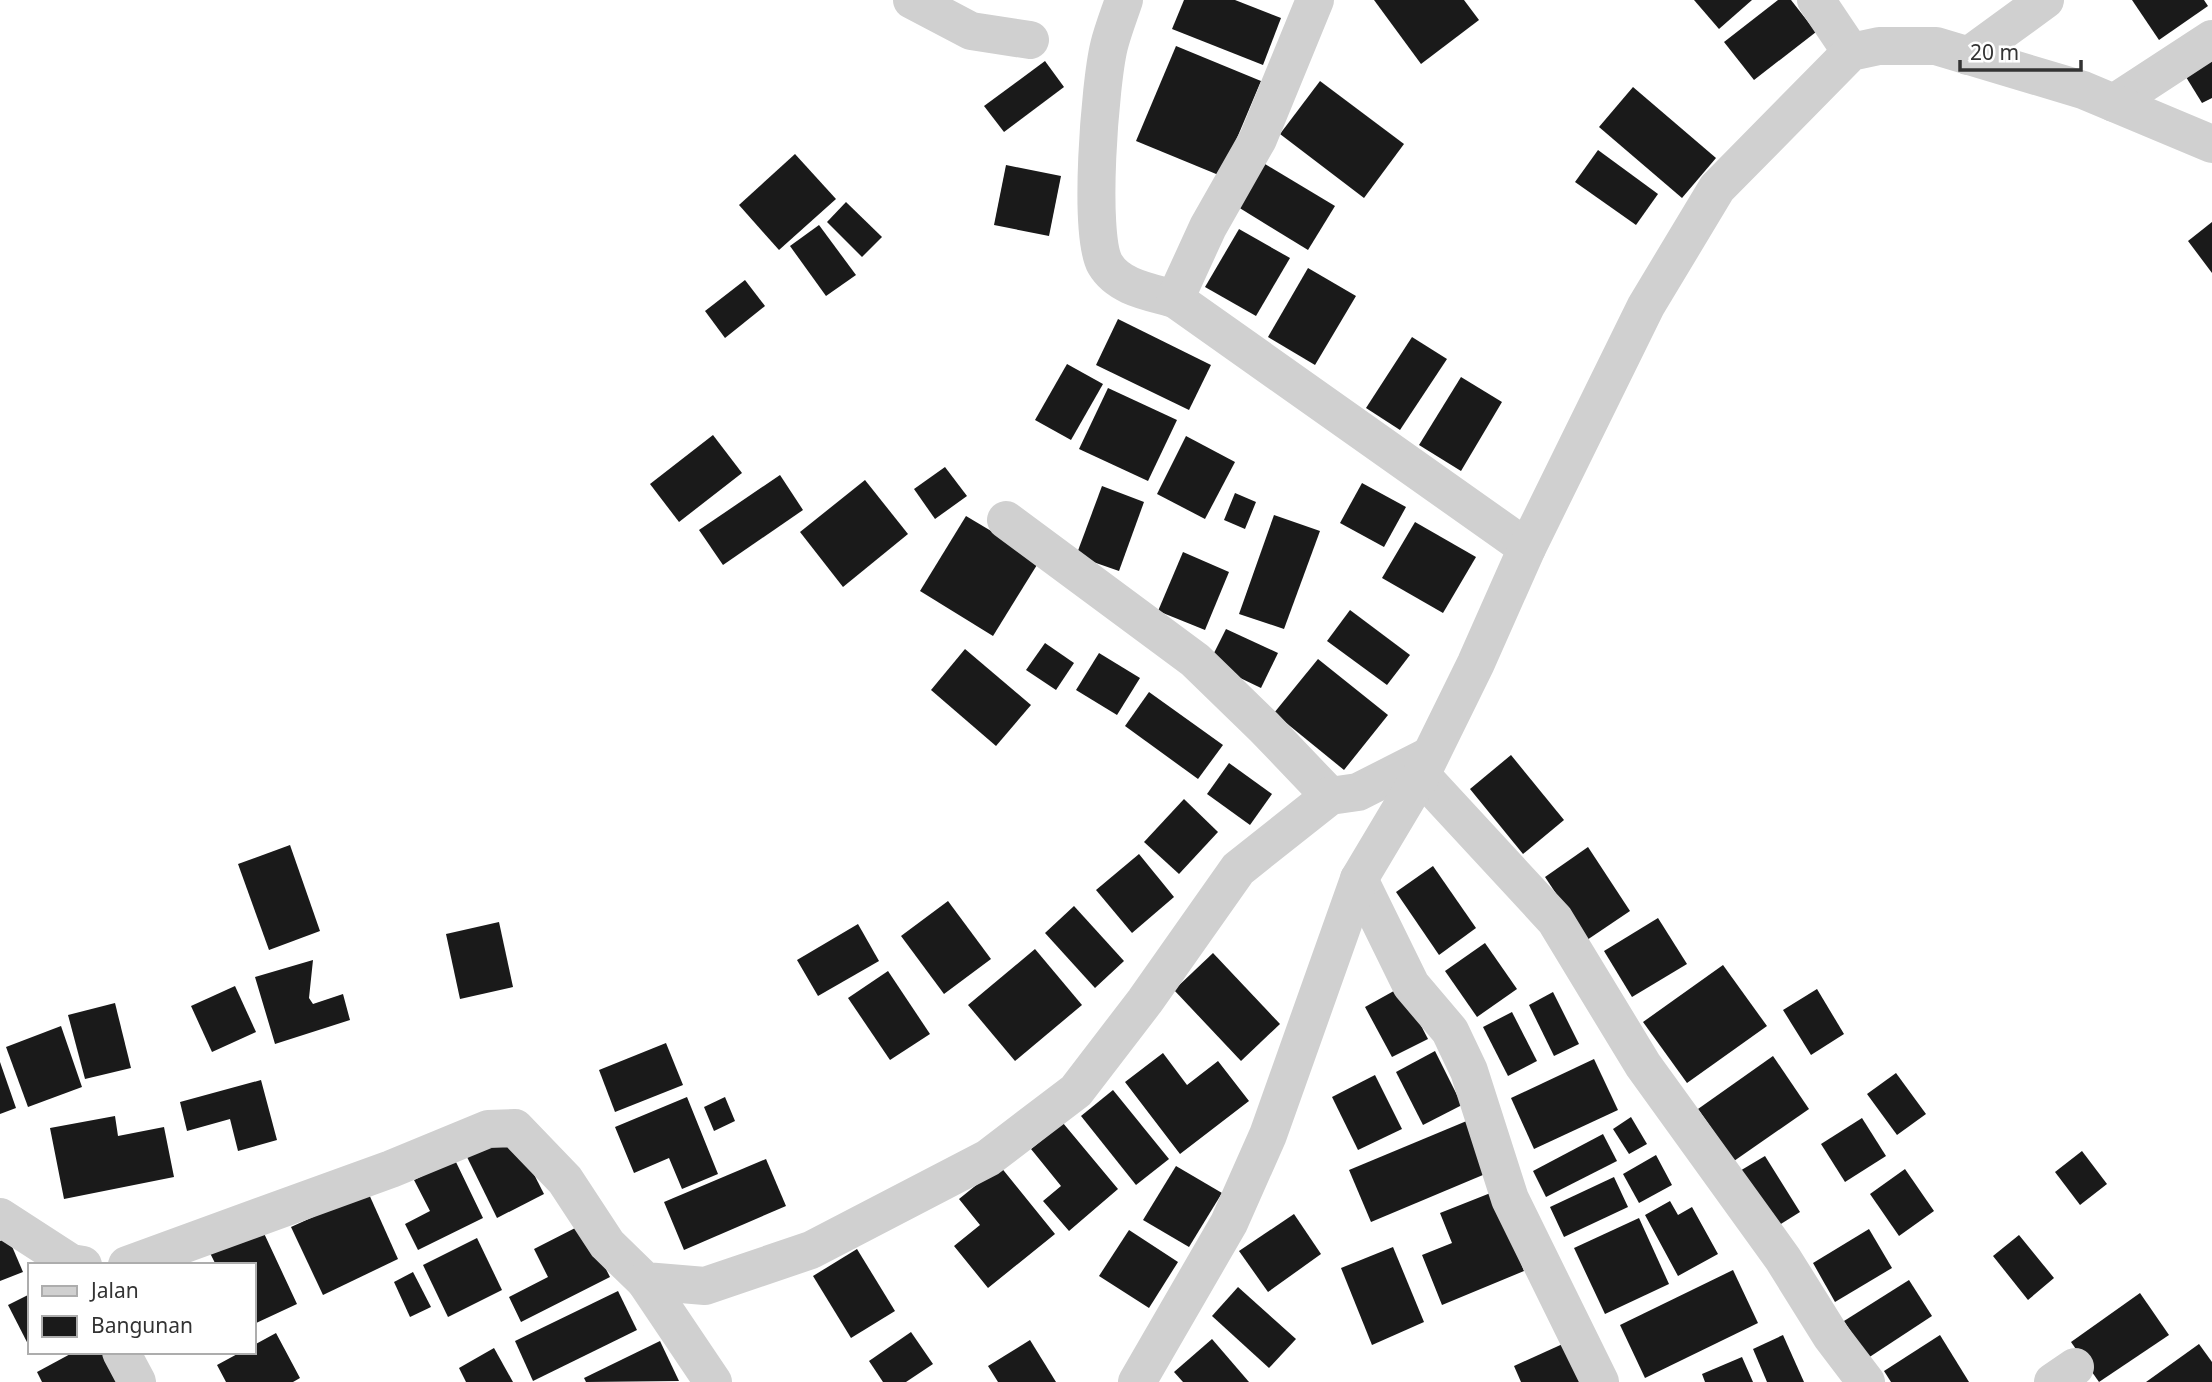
<svg xmlns="http://www.w3.org/2000/svg" width="2212" height="1382" font-family="'Noto Sans',sans-serif">
	<rect width="100%" height="100%" fill="#fff"/>
	<g fill="#1a1a1a">
		<path d="M1184,0H1235L1281,18L1263,65L1172,29Z"/>
		<path d="M1374,0H1464L1479,20L1421,64Z"/>
		<path d="M1694,0H1752L1719,29Z"/>
		<path d="M1778,0H1791L1816,32L1754,80L1724,42Z"/>
		<path d="M2132,0H2204L2208,6L2159,40Z"/>
		<path d="M1176,46L1261,81L1221,176L1136,141Z"/>
		<path d="M1045,61L1064,87L1004,132L984,106Z"/>
		<path d="M2212,61V98L2202,103L2186,77Z"/>
		<path d="M1320,81L1404,144L1364,198L1280,134Z"/>
		<path d="M1633,87L1716,158L1682,198L1599,127Z"/>
		<path d="M1598,150L1658,194L1636,225L1575,182Z"/>
		<path d="M795,154L836,199L779,250L739,205Z"/>
		<path d="M1265,164L1335,206L1308,250L1238,207Z"/>
		<path d="M1006,165L1061,176L1049,236L994,225Z"/>
		<path d="M846,202L882,237L862,257L827,222Z"/>
		<path d="M2212,222V273L2188,241Z"/>
		<path d="M819,225L856,275L826,296L790,246Z"/>
		<path d="M1239,229L1290,258L1256,316L1205,287Z"/>
		<path d="M1308,268L1356,296L1315,365L1268,337Z"/>
		<path d="M745,280L765,306L725,338L705,311Z"/>
		<path d="M1118,319L1211,365L1189,410L1096,365Z"/>
		<path d="M1412,337L1447,359L1400,430L1366,408Z"/>
		<path d="M1067,364L1103,384L1071,440L1035,420Z"/>
		<path d="M1461,377L1502,402L1461,471L1419,445Z"/>
		<path d="M1108,388L1177,420L1148,481L1079,449Z"/>
		<path d="M713,435L742,473L679,522L650,484Z"/>
		<path d="M1186,436L1235,462L1205,519L1157,494Z"/>
		<path d="M945,467L967,496L935,519L914,489Z"/>
		<path d="M780,475L803,510L723,565L699,530Z"/>
		<path d="M865,480L908,534L843,587L800,532Z"/>
		<path d="M1362,483L1406,507L1384,547L1340,523Z"/>
		<path d="M1102,486L1144,502L1119,571L1076,556Z"/>
		<path d="M1235,493L1256,502L1245,529L1224,520Z"/>
		<path d="M1274,515L1320,531L1284,629L1239,614Z"/>
		<path d="M966,516L1040,560L993,636L920,591Z"/>
		<path d="M1415,522L1476,557L1443,613L1382,578Z"/>
		<path d="M1183,552L1229,572L1205,630L1158,611Z"/>
		<path d="M1350,610L1410,655L1387,685L1327,641Z"/>
		<path d="M1226,629L1278,653L1261,688L1209,663Z"/>
		<path d="M1045,643L1074,663L1056,690L1026,670Z"/>
		<path d="M965,649L1031,705L996,746L931,690Z"/>
		<path d="M1099,653L1140,678L1117,715L1076,690Z"/>
		<path d="M1318,659L1388,715L1344,770L1274,713Z"/>
		<path d="M1149,692L1223,745L1198,779L1125,726Z"/>
		<path d="M1511,755L1564,820L1523,854L1470,789Z"/>
		<path d="M1229,763L1272,794L1250,825L1207,794Z"/>
		<path d="M1184,799L1218,832L1179,874L1144,842Z"/>
		<path d="M290,845L320,931L269,950L238,864Z"/>
		<path d="M1588,847L1630,911L1587,940L1545,877Z"/>
		<path d="M1139,854L1174,897L1132,933L1096,890Z"/>
		<path d="M1433,866L1476,928L1439,955L1396,892Z"/>
		<path d="M948,901L991,959L944,994L901,936Z"/>
		<path d="M1074,906L1124,961L1095,988L1045,933Z"/>
		<path d="M1658,918L1687,964L1632,997L1604,951Z"/>
		<path d="M499,922L513,987L460,999L446,934Z"/>
		<path d="M858,924L879,961L818,996L797,960Z"/>
		<path d="M1485,943L1517,989L1477,1017L1445,971Z"/>
		<path d="M1035,949L1082,1005L1015,1061L968,1005Z"/>
		<path d="M1213,953L1280,1024L1241,1061L1174,990Z"/>
		<path d="M313,960L309,998L313,1004L343,994L350,1020L275,1044L255,977Z"/>
		<path d="M1723,965L1767,1026L1687,1083L1643,1022Z"/>
		<path d="M888,971L930,1034L890,1060L848,998Z"/>
		<path d="M235,986L256,1032L212,1052L191,1006Z"/>
		<path d="M1401,987L1428,1039L1392,1057L1365,1007Z"/>
		<path d="M1817,989L1844,1034L1811,1055L1783,1010Z"/>
		<path d="M1553,992L1579,1044L1554,1056L1529,1005Z"/>
		<path d="M115,1003L131,1068L85,1079L68,1015Z"/>
		<path d="M1512,1012L1537,1061L1508,1076L1483,1027Z"/>
		<path d="M61,1026L82,1087L28,1107L6,1047Z"/>
		<path d="M666,1043L683,1085L615,1112L599,1070Z"/>
		<path d="M1435,1051L1462,1105L1423,1125L1396,1072Z"/>
		<path d="M1163,1053L1187,1085L1218,1061L1249,1101L1180,1154L1125,1082Z"/>
		<path d="M1773,1056L1809,1109L1734,1161L1698,1109Z"/>
		<path d="M1594,1059L1618,1110L1534,1149L1511,1098Z"/>
		<path d="M0,1062L16,1108L0,1114Z"/>
		<path d="M1896,1073L1926,1114L1897,1135L1867,1094Z"/>
		<path d="M1375,1075L1402,1129L1358,1150L1332,1097Z"/>
		<path d="M261,1080L277,1140L238,1151L230,1119L187,1131L180,1102Z"/>
		<path d="M1113,1090L1169,1159L1136,1185L1081,1116Z"/>
		<path d="M687,1097L718,1174L682,1189L669,1158L634,1173L615,1127Z"/>
		<path d="M725,1097L735,1121L714,1131L704,1107Z"/>
		<path d="M115,1116L118,1136L164,1127L174,1177L64,1199L50,1128Z"/>
		<path d="M1631,1117L1647,1144L1629,1154L1613,1129Z"/>
		<path d="M1862,1118L1886,1156L1845,1182L1821,1144Z"/>
		<path d="M1469,1120L1490,1172L1371,1222L1349,1170Z"/>
		<path d="M1063,1123L1118,1189L1069,1231L1043,1201L1061,1186L1031,1149Z"/>
		<path d="M513,1133L544,1194L497,1218L467,1157Z"/>
		<path d="M1603,1134L1617,1161L1546,1197L1533,1171Z"/>
		<path d="M2082,1151L2107,1184L2080,1205L2055,1172Z"/>
		<path d="M1656,1155L1672,1185L1639,1203L1623,1174Z"/>
		<path d="M1765,1156L1800,1212L1768,1232L1733,1175Z"/>
		<path d="M766,1159L786,1206L684,1250L664,1202Z"/>
		<path d="M455,1160L483,1218L418,1250L405,1224L430,1211L414,1180Z"/>
		<path d="M1000,1166L1055,1234L988,1288L954,1246L980,1225L959,1199Z"/>
		<path d="M1176,1166L1222,1193L1189,1247L1143,1220Z"/>
		<path d="M1905,1169L1934,1211L1899,1236L1870,1194Z"/>
		<path d="M1614,1177L1628,1207L1564,1237L1550,1207Z"/>
		<path d="M368,1192L398,1259L323,1295L291,1227Z"/>
		<path d="M1493,1192L1524,1271L1442,1305L1422,1255L1452,1243L1440,1213Z"/>
		<path d="M1670,1201L1678,1215L1692,1207L1718,1254L1678,1276L1645,1215Z"/>
		<path d="M1294,1214L1321,1254L1268,1292L1239,1251Z"/>
		<path d="M1639,1218L1669,1284L1605,1314L1574,1248Z"/>
		<path d="M583,1224L610,1277L521,1322L509,1297L548,1277L534,1249Z"/>
		<path d="M262,1229L297,1304L254,1324V1265H216L210,1253Z"/>
		<path d="M1869,1229L1892,1268L1835,1302L1813,1263Z"/>
		<path d="M1129,1230L1178,1262L1149,1308L1099,1276Z"/>
		<path d="M2019,1235L2054,1278L2028,1300L1993,1256Z"/>
		<path d="M8,1237L23,1272L0,1281V1241Z"/>
		<path d="M477,1238L502,1290L448,1317L423,1265Z"/>
		<path d="M1393,1247L1424,1322L1372,1345L1341,1268Z"/>
		<path d="M857,1249L895,1311L851,1338L813,1276Z"/>
		<path d="M1733,1270L1758,1323L1645,1378L1620,1325Z"/>
		<path d="M413,1272L431,1307L410,1317L394,1282Z"/>
		<path d="M1909,1280L1932,1316L1868,1358L1844,1321Z"/>
		<path d="M1238,1287L1296,1339L1269,1368L1212,1316Z"/>
		<path d="M618,1291L637,1330L533,1381L515,1341Z"/>
		<path d="M2140,1293L2169,1335L2099,1382L2071,1342Z"/>
		<path d="M30,1294V1348L8,1305Z"/>
		<path d="M911,1332L933,1364L906,1382H883L869,1361Z"/>
		<path d="M276,1333L300,1378L293,1382H226L217,1365L241,1352H254V1345Z"/>
		<path d="M1783,1335L1804,1382H1767L1753,1349Z"/>
		<path d="M1940,1335L1969,1382H1891L1884,1371Z"/>
		<path d="M1212,1339L1249,1382H1183L1174,1372Z"/>
		<path d="M1030,1340L1056,1382H998L988,1366Z"/>
		<path d="M660,1341L679,1381L586,1382L584,1378Z"/>
		<path d="M1567,1342L1585,1382H1521L1514,1366Z"/>
		<path d="M2199,1344L2212,1362V1382H2146Z"/>
		<path d="M494,1348L513,1382H466L459,1368Z"/>
		<path d="M74,1352H108L123,1382H42L37,1372Z"/>
		<path d="M1742,1357L1753,1382H1705L1702,1374Z"/>
	</g>
	<g fill="none" stroke-linecap="round" stroke-linejoin="round">
		<g stroke="#d0d0d0" stroke-width="38">
			<path d="M912,0L971,31L1030,40"/>
			<path d="M1124,0C1119,15 1113,30 1109,46C1100,83 1088,234 1105,264C1119,288 1151,292 1175,299"/>
			<path d="M1315,0L1258,139L1208,227L1175,299L1527,548"/>
			<path d="M1816,0L1851,52"/>
			<path d="M1968,56L2045,0"/>
			<path d="M2114,103L2212,39"/>
			<path d="M1006,520L1195,660L1264,727L1330,796"/>
			<path d="M1421,775L1555,920L1643,1065L1783,1259L1831,1336L1866,1382"/>
			<path d="M1359,879L1411,985L1450,1031L1469,1071L1510,1199L1600,1382"/>
			<path d="M0,1217L71,1263L83,1265"/>
			<path d="M127,1265L391,1169L488,1129L515,1128L565,1180L607,1244L645,1281L705,1286L811,1250L988,1158L1076,1091L1145,1001L1238,869L1330,796L1358,792L1427,757"/>
			<path d="M645,1281L713,1382"/>
			<path d="M121,1352L137,1382"/>
			<path d="M1137,1382L1229,1223L1268,1135L1359,879L1421,775L1476,663L1527,548L1646,306L1717,188L1851,52L1879,46H1936L2083,90L2212,144"/>
			<path d="M2053,1382L2075,1367"/>
		</g>
	</g>
	<rect x="28" y="1263" width="228" height="91" fill="#ffffff" stroke="#adadad" stroke-width="2"/>
	<rect x="42" y="1286" width="35" height="10" fill="#d0d0d0" stroke="#adadad" stroke-width="2"/>
	<text x="91" y="1298" font-size="21" fill="#333333">Jalan</text>
	<rect x="42" y="1316" width="35" height="21" fill="#1a1a1a" stroke="#adadad" stroke-width="2"/>
	<text x="91" y="1333" font-size="21" fill="#333333">Bangunan</text>
	<path d="M1960 60v10h121v-10" fill="none" stroke="#333333" stroke-width="3.5"/>
	<text x="1970" y="60" font-size="21" fill="#333333" stroke="#ffffff" stroke-width="5" paint-order="stroke">20 m</text>
</svg>
